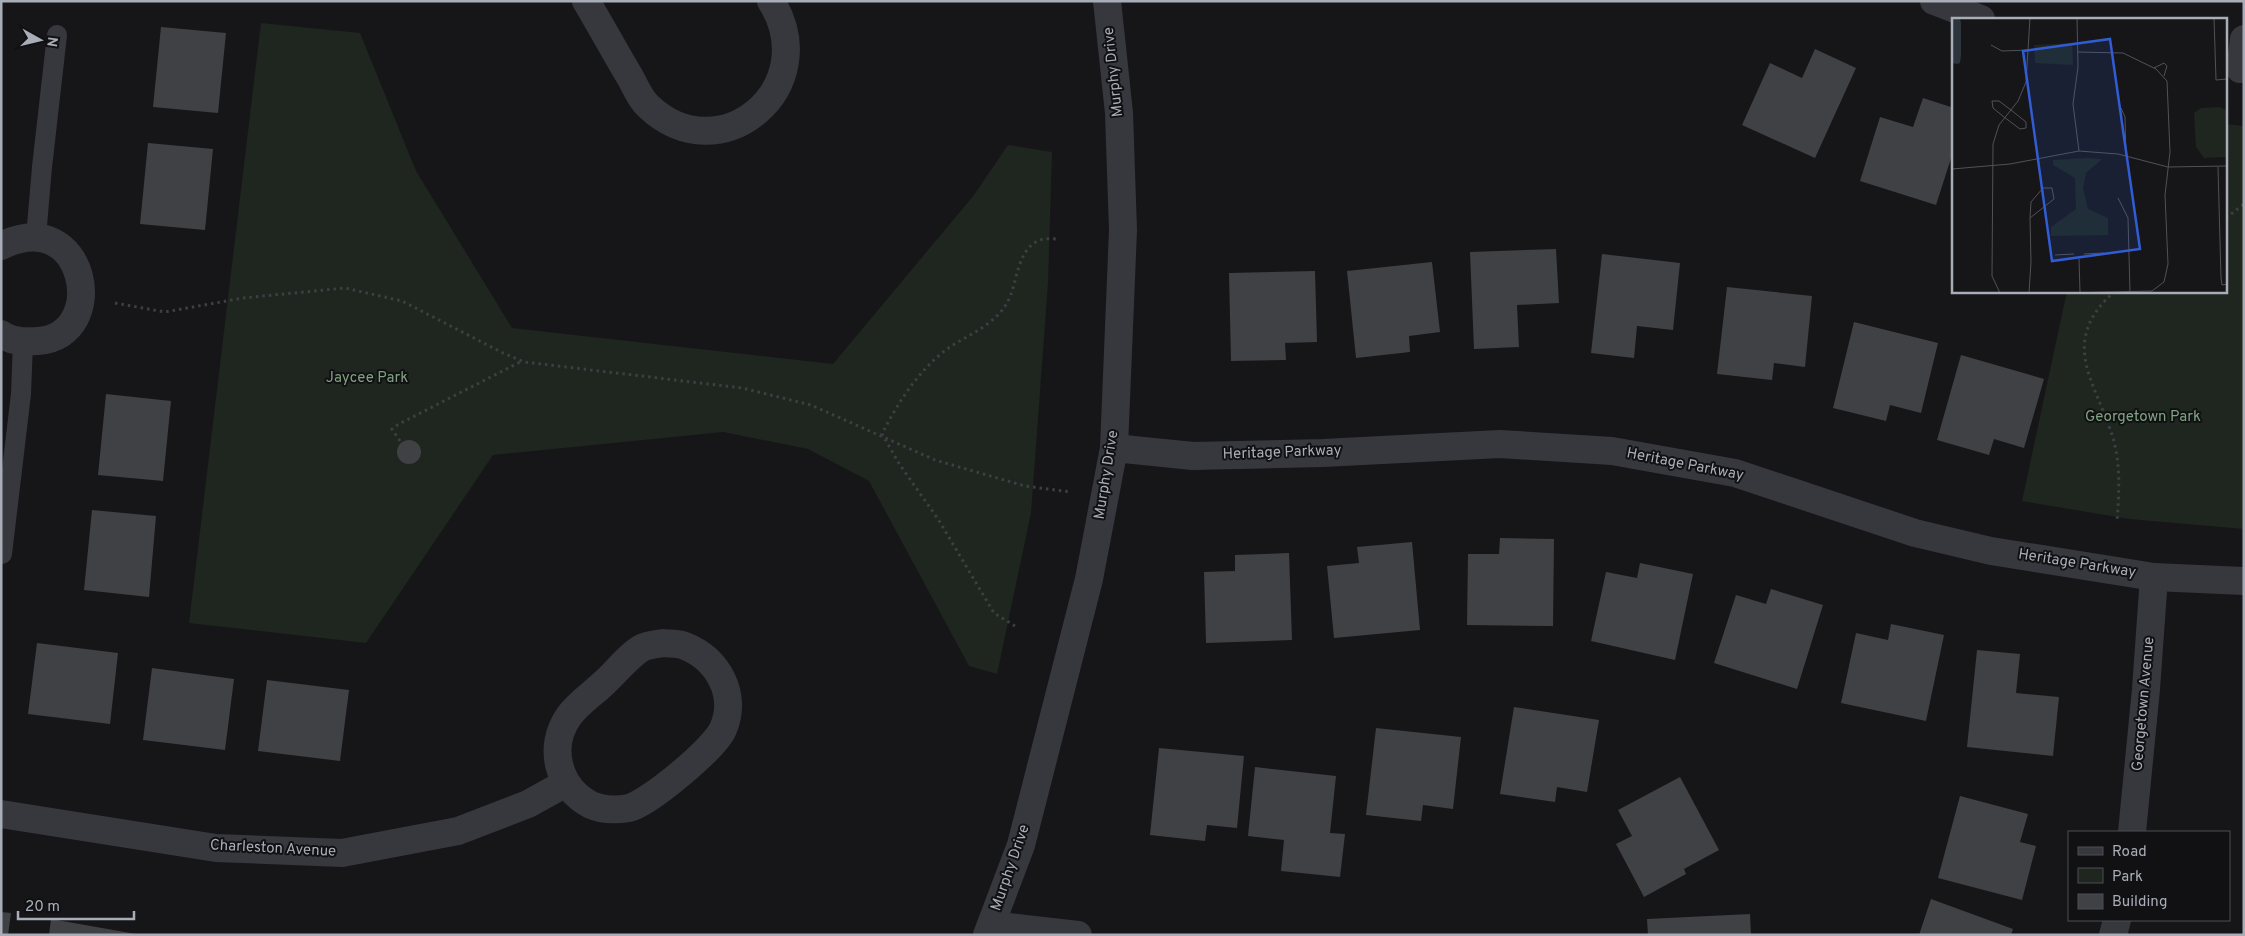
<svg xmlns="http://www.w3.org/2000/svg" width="2245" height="936" font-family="Overpass,sans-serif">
	<rect width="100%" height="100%" fill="#161618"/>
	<g fill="#1e261f">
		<path d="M261,23L360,33L416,171L512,328L833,364L974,195L1008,145L1052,152L1048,283L1031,513L997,674L969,666L869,481L808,449L723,432L493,455L366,643L189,623Z"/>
		<path d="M2226,124L2244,126V529L2129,519L2022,501L2067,291H2226Z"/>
	</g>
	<g fill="#404145">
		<path d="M161,27L226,33L218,113L153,107Z"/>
		<path d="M1815,49L1856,68L1815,158L1742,125L1770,63L1802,78Z"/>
		<path d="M1923,98L1954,108V149L1936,205L1860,181L1880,117L1913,127Z"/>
		<path d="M148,143L213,149L205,230L140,224Z"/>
		<path d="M1556,249L1559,303L1517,305L1519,347L1474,349L1470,252Z"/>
		<path d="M1602,254L1680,263L1673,330L1637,326L1634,358L1591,353Z"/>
		<path d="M1432,262L1440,332L1409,336L1410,352L1356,358L1347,271Z"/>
		<path d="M1315,271L1317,342L1285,343L1286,360L1231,361L1229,273Z"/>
		<path d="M1727,287L1812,296L1805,367L1774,363L1772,380L1717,374Z"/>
		<path d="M1854,322L1938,343L1921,413L1890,405L1886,421L1833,408Z"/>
		<path d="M1961,355L2044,379L2024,448L1994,439L1989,455L1937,440Z"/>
		<path d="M106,394L171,401L163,481L98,475Z"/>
		<circle cx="409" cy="452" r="12"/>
		<path d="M92,510L156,516L149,597L84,590Z"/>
		<path d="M1500,538L1554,539L1553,626L1467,625L1468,554H1499Z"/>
		<path d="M1412,542L1420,630L1334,638L1327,566L1359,563L1357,547Z"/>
		<path d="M1289,553L1292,640L1206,643L1204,572L1235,571V555Z"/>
		<path d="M1640,563L1693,574L1675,660L1591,641L1606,572L1637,578Z"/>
		<path d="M1771,589L1823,605L1797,689L1714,663L1736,595L1766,604Z"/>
		<path d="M1891,624L1944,635L1926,721L1841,703L1856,633L1888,640Z"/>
		<path d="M37,643L118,653L110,724L28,714Z"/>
		<path d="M1977,650L2020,654L2016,693L2059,697L2053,756L1967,747Z"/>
		<path d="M152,668L234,679L225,750L143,740Z"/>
		<path d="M267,680L349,690L340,761L258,751Z"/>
		<path d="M1514,707L1599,720L1587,792L1557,787L1555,802L1500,794Z"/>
		<path d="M1376,728L1461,737L1453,809L1423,805L1421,821L1366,815Z"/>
		<path d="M1159,748L1244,756L1237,828L1207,825L1205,841L1150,835Z"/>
		<path d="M1255,767L1336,776L1330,833L1345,834L1340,877L1281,871L1284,840L1248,836Z"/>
		<path d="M1680,777L1719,850L1684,869L1686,874L1644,897L1616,844L1632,836L1618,810Z"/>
		<path d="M1960,796L2028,814L2020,842L2036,846L2022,900L1938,878Z"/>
		<path d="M1931,899L2013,929L2011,935H1919Z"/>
		<path d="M1,912L11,913L8,935H1Z"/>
		<path d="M1750,914L1751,935H1648L1647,919Z"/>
		<path d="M51,919L136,934V935H49Z"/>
	</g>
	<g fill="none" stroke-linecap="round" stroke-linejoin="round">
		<g stroke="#3d3f44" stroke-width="3" stroke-dasharray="2.5 4" stroke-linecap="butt">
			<path d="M2226,218L2244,204"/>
			<path d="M2115,291C2057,342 2096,382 2113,438C2121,465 2119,494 2117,522"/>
			<path d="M115,303L165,312L243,298L345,288L402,301L503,353L524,362L742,388L811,405L935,460L1025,486L1071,492"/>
			<path d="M400,441L392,429L399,424L522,361"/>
			<path d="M1015,626L994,613L938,519L900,465L882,434C898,402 920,368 950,347C970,334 994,325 1007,303C1018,284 1016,249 1040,240C1045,238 1054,239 1059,239"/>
		</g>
		<g stroke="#37383d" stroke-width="20">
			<path d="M36,237L42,167L57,35"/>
			<path d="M2,554L21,394L23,342"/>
		</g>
		<g stroke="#37383d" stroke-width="28">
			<path d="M586,1C601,26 615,52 630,77C635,86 640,99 648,106C720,175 825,87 771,1"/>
			<path d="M1934,1L1981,19"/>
			<path d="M2240,69L2244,39"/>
			<path d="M1,246C86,203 111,336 38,341C25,342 12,342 1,334"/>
			<path d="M1114,448L1193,456L1323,453L1500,444L1612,451L1735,473L1915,533L1991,551L2154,577L2244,581"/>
			<path d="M663,643C670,644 679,643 685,646C718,659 738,695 723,729C715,748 649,803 629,808C617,810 602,810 591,805C558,788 547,747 569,716C578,703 594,693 605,682C615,673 633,651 644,647C650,645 657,644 663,643Z"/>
			<path d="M1,814L216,848L342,853L458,831L528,804L566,783"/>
			<path d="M2132,832L2146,689L2154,577"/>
			<path d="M991,925L1078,935"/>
			<path d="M987,935L1021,845L1089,579L1114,448L1123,230L1119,113L1107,1"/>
			<path d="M2113,935L2117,920"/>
		</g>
	</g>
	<g text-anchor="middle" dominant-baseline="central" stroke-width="4" stroke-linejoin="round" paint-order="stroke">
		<g font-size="15" fill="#a8adb8" stroke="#111113">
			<text transform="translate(1114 72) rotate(-96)">Murphy Drive</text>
			<text transform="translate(1282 453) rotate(-2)">Heritage Parkway</text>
			<text transform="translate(1685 465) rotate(11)">Heritage Parkway</text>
			<text transform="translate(1107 475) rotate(-81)">Murphy Drive</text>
			<text transform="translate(2077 564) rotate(9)">Heritage Parkway</text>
			<text transform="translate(2144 704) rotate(-85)">Georgetown Avenue</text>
			<text transform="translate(273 849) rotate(3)">Charleston Avenue</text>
			<text transform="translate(1011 868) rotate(-71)">Murphy Drive</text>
		</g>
		<g font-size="15" fill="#7fa381" stroke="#111113">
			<text x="367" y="378">Jaycee Park</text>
			<text x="2143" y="417">Georgetown Park</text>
		</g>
	</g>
	<g transform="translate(1952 18)">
		<rect width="275" height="275" fill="#161618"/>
		<path d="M120,25L121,47L83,45L82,27ZM267,89L275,92V139L252,140L244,129L242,95L249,90ZM135,140L150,141L134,155L131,170L136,191L156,200V217L99,218V209L124,191L123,160L101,147V142Z" fill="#1e261f"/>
		<path d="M0,0H8L9,5V37L8,45L5,46L0,45Z" fill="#2c353c"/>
		<path fill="none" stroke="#505258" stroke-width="1" d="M125,0L126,49L121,86L127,133M262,0L264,62L275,61M39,27L50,33L77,32M202,50L212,45L215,48L212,58M40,83H47L59,92L74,104V110L68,111L52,99L41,90ZM169,90L173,99L174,138M266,149L269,260L270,267L275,266M0,151L58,146L127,133L166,136L216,149L275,148M166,180L176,200L178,274M132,236L152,235M103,237L122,236M127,241L128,274M48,275L40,258L41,126L47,107L66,83L74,64L78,0M77,275L79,244L78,200L79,184L91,170H100L102,181L78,200M115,275L200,273L212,264L216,246L213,177L218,134L215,63L204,51L171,35L126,34"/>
		<path fill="#325cd3" fill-opacity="0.15" stroke="#325cd3" stroke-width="2.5" d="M158,21L188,231L100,243L71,33Z"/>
		<rect width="275" height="275" fill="none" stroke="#a8adb8" stroke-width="2.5"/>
	</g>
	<rect width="2245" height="936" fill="none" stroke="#a8adb8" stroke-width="5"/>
	<rect x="2068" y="831" width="162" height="90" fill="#111113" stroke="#4d4f55"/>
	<rect x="2078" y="847" width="25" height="8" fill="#37383d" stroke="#4d4f55"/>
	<text x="2112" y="856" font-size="15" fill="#a8adb8">Road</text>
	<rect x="2078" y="868" width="25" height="15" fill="#1e261f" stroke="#4d4f55"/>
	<text x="2112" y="881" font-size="15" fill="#a8adb8">Park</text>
	<rect x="2078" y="894" width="25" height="15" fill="#404145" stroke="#4d4f55"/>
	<text x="2112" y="906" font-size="15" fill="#a8adb8">Building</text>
	<g transform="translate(40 40) rotate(98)" stroke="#111113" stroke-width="4" paint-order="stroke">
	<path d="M0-4L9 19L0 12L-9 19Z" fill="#a8adb8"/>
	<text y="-8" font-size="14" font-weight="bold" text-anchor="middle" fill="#a8adb8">N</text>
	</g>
	<path d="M18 911v8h116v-8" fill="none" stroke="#a8adb8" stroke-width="2.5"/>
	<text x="25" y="911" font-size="15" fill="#a8adb8" stroke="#111113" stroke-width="4" paint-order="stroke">20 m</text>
</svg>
